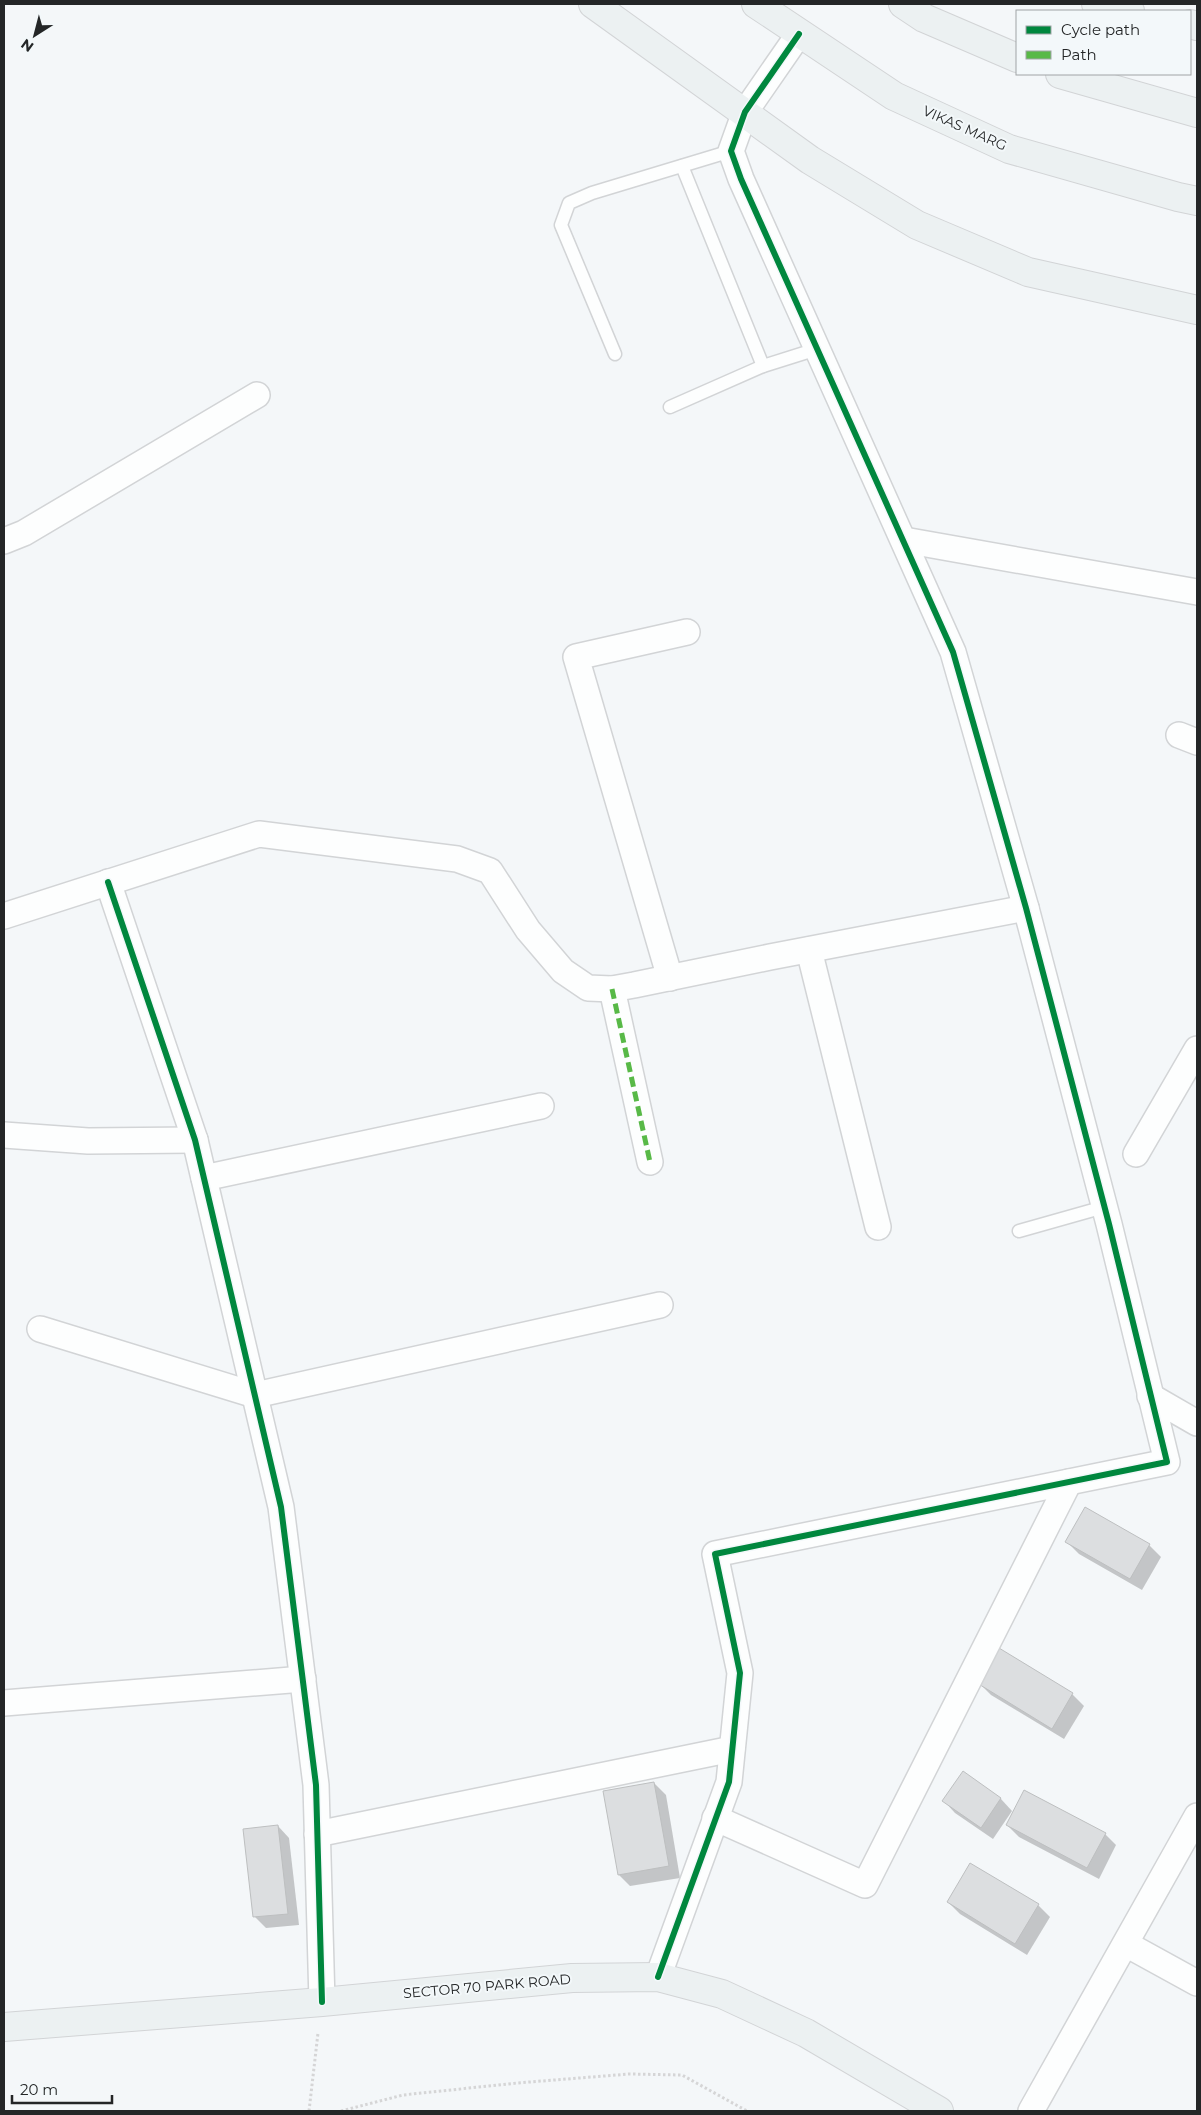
<svg xmlns="http://www.w3.org/2000/svg" width="1201" height="2115" font-family="Montserrat,sans-serif">
	<rect width="100%" height="100%" fill="#f4f7f9"/>
	<g fill="#0003">
		<path d="M1067,1542L1149,1545L1161,1557L1142,1590L1079,1554Z"/>
		<path d="M999,1650L1072,1694L1084,1706L1064,1739L991,1695L979,1683Z"/>
		<path d="M963,1773L1001,1799L1012,1811L993,1839L955,1813L944,1801Z"/>
		<path d="M654,1783L666,1795L680,1878L630,1886L619,1875Z"/>
		<path d="M1007,1825L1105,1834L1116,1845L1099,1879L1019,1837Z"/>
		<path d="M278,1826L289,1838L299,1925L266,1928L254,1916Z"/>
		<path d="M948,1902L1038,1905L1050,1917L1027,1955L960,1914Z"/>
	</g>
	<g fill="#dcdee0" stroke="#bdbfc0">
		<path d="M1085,1507L1150,1544L1130,1579L1065,1542Z"/>
		<path d="M999,1648L1073,1693L1052,1729L977,1683Z"/>
		<path d="M963,1771L1001,1798L981,1828L942,1801Z"/>
		<path d="M654,1782L669,1866L618,1875L603,1791Z"/>
		<path d="M1024,1790L1106,1833L1087,1868L1006,1825Z"/>
		<path d="M278,1825L288,1914L253,1917L243,1829Z"/>
		<path d="M970,1863L1039,1904L1015,1944L947,1902Z"/>
	</g>
	<g fill="none" stroke-linecap="round" stroke-linejoin="round">
		<defs>
			<g id="lane">
				<path d="M682,166L763,366"/>
				<path d="M615,354L561,225L569,203L592,193L731,151"/>
				<path d="M670,407L763,366L817,349"/>
				<path d="M1019,1231L1104,1207"/>
			</g>
			<g id="street">
				<path d="M904,540L1197,592"/>
				<path d="M4,541L24,533L257,395"/>
				<path d="M1179,735L1197,742"/>
				<path d="M108,882L195,1140L281,1507L316,1785L322,2002"/>
				<path d="M4,916L259,834L457,859L490,871L528,930L563,971L588,988L612,989L634,985L770,957L1026,908"/>
				<path d="M809,950L878,1227"/>
				<path d="M670,978L576,657L687,632"/>
				<path d="M612,989L650,1162"/>
				<path d="M4,1135L88,1141L195,1140"/>
				<path d="M1136,1154L1197,1049"/>
				<path d="M204,1178L541,1106"/>
				<path d="M40,1329L255,1395L660,1305"/>
				<path d="M1150,1396L1197,1423"/>
				<path d="M4,1703L303,1679"/>
				<path d="M715,1818L865,1885L1069,1482"/>
				<path d="M317,1834L732,1749"/>
				<path d="M1126,1944L1197,1983"/>
				<path d="M658,1977L729,1782L740,1673L715,1554L1167,1462L1109,1224L1026,908L953,652L741,179L731,151L745,112L799,34"/>
				<path d="M1031,2111L1197,1816"/>
			</g>
			<g id="secondary">
				<path d="M593,4L810,160L917,225L1028,272L1197,310"/>
				<path d="M756,4L894,96L1009,149L1178,197L1197,201"/>
				<path d="M903,4L924,18L1017,58"/>
				<path d="M1096,4L1130,11"/>
				<path d="M1190,24L1197,26"/>
				<path d="M1060,74L1197,113"/>
				<path d="M4,2027L322,2002L572,1978L658,1977L722,1994L806,2033L939,2111"/>
			</g>
		</defs>
		<use href="#lane" stroke="#d2d4d6" stroke-width="15"/>
		<use href="#street" stroke="#d2d4d6" stroke-width="28"/>
		<use href="#secondary" stroke="#d2d4d6" stroke-width="30"/>
		<g stroke="#d5d5d6" stroke-width="3" stroke-dasharray="2.5 2.5" stroke-linecap="butt">
			<path d="M309,2111L318,2033"/>
			<path d="M341,2111L403,2095L517,2083L629,2074L682,2075L747,2111"/>
		</g>
		<use href="#lane" stroke="#fdfefe" stroke-width="12"/>
		<use href="#street" stroke="#fdfefe" stroke-width="25"/>
		<use href="#secondary" stroke="#ecf1f2" stroke-width="28"/>
		<path stroke="#58b947" stroke-width="5" stroke-dasharray="10 5" stroke-linecap="butt" d="M612,989L650,1162"/>
		<defs>
			<g id="cycleway">
				<path d="M108,882L195,1140L281,1507L316,1785L322,2002"/>
				<path d="M658,1977L729,1782L740,1673L715,1554L1167,1462L1109,1224L1026,908L953,652L741,179L731,151L745,112L799,34"/>
			</g>
		</defs>
		<use href="#cycleway" stroke="#f3f8fa" stroke-width="9"/>
		<use href="#cycleway" stroke="#00873e" stroke-width="6"/>
	</g>
	<g text-anchor="middle" dominant-baseline="central" stroke-width="4" stroke-linejoin="round" paint-order="stroke">
		<g font-size="14" fill="#242627" stroke="#f3f8fa">
			<text transform="translate(965 128) rotate(24)">VIKAS MARG</text>
			<text transform="translate(487 1986) rotate(-5)">SECTOR 70 PARK ROAD</text>
		</g>
	</g>
	<rect width="1201" height="2115" fill="none" stroke="#242627" stroke-width="10"/>
	<rect x="1016" y="10" width="175" height="65" fill="#f3f8fa" stroke="#a0a4a6"/>
	<rect x="1026" y="26" width="25" height="8" fill="#00873e" stroke="#a0a4a6"/>
	<text x="1061" y="35" font-size="15" fill="#242627">Cycle path</text>
	<rect x="1026" y="51" width="25" height="8" fill="#58b947" stroke="#a0a4a6"/>
	<text x="1061" y="60" font-size="15" fill="#242627">Path</text>
	<g transform="translate(35 35) rotate(216)" stroke="#f3f8fa" stroke-width="4" paint-order="stroke">
	<path d="M0-4L9 19L0 12L-9 19Z" fill="#242627"/>
	<text y="-8" font-size="14" font-weight="bold" text-anchor="middle" fill="#242627">N</text>
	</g>
	<path d="M12 2095v8h100v-8" fill="none" stroke="#242627" stroke-width="2.5"/>
	<text x="20" y="2095" font-size="15" fill="#242627" stroke="#f3f8fa" stroke-width="4" paint-order="stroke">20 m</text>
</svg>
